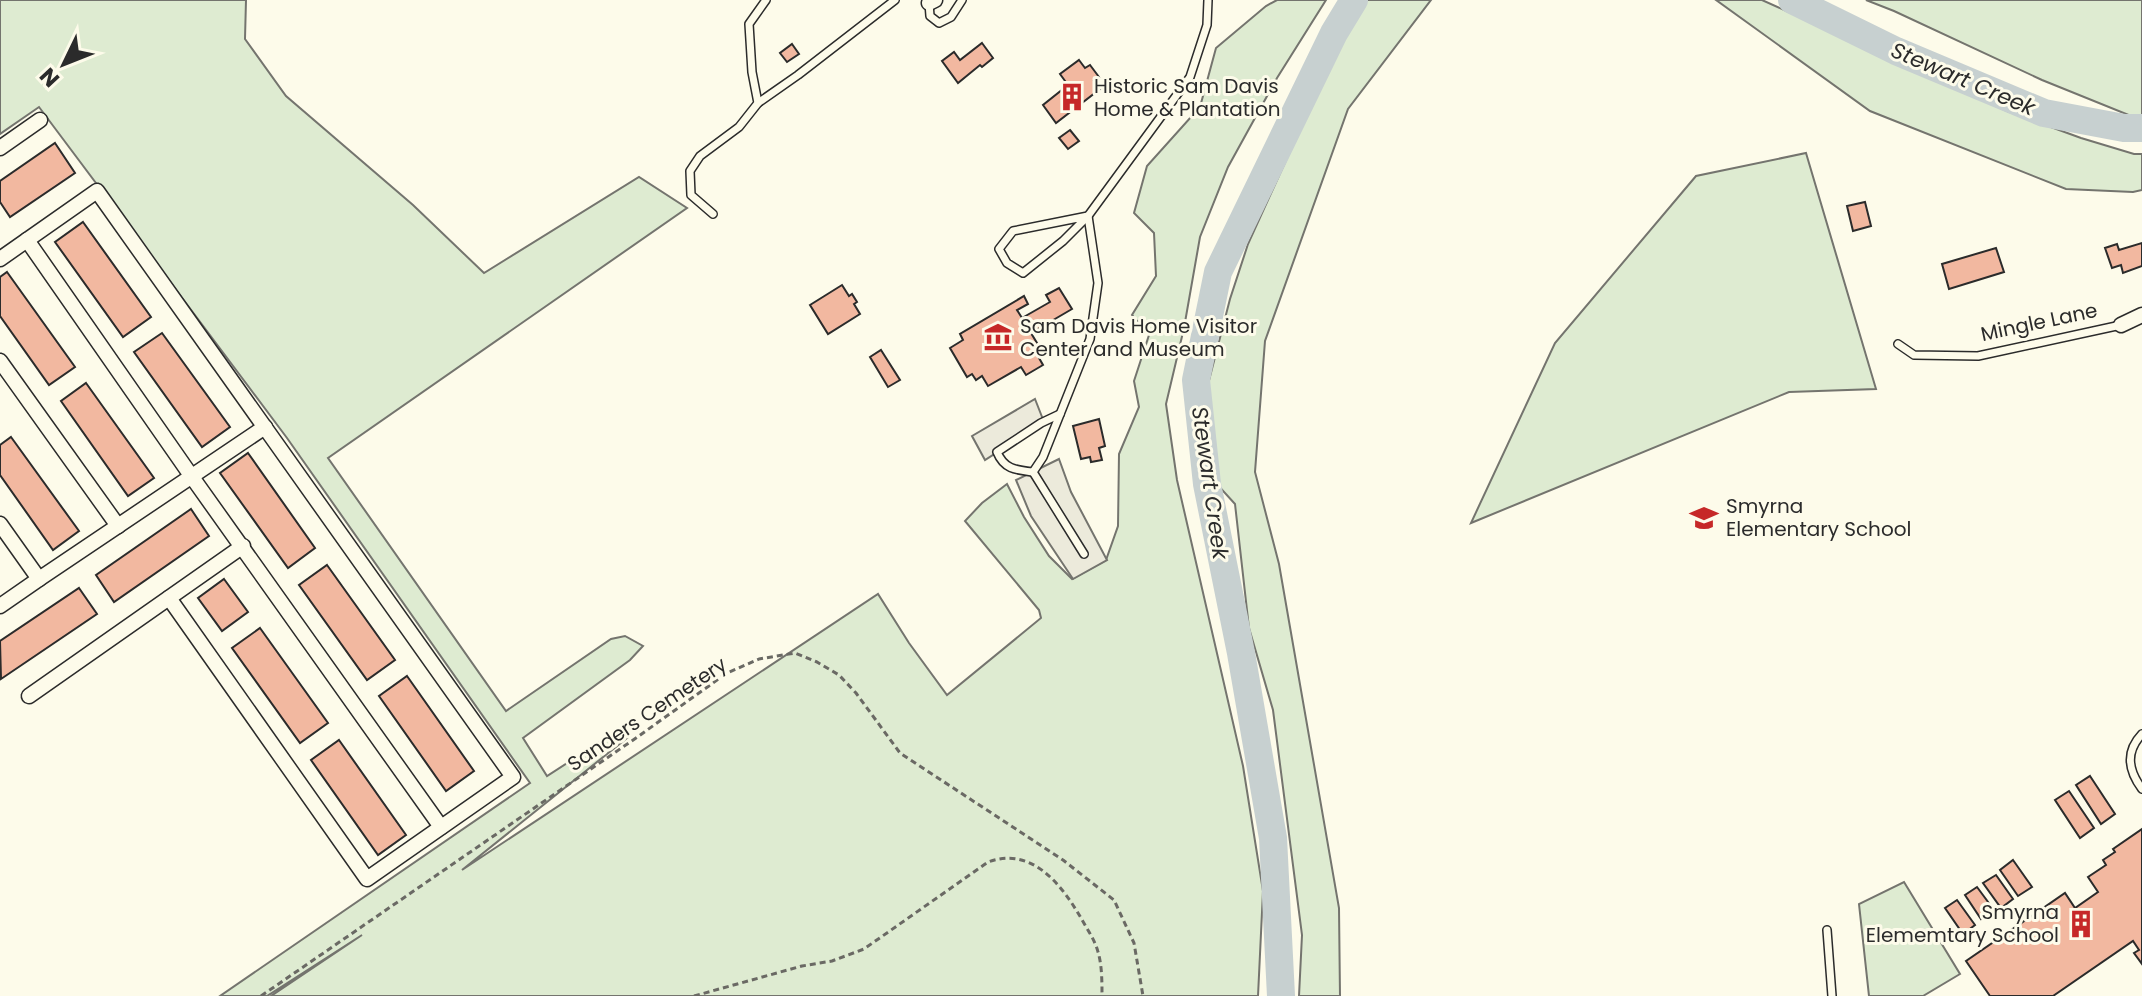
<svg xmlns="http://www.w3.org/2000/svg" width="2142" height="996" font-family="Poppins,sans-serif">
	<rect width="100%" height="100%" fill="#fdfbea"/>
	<g fill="#deebd1" stroke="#74746e" stroke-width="2">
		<path d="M0,0H246L245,39L286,96L413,205L484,273L639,177L687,208L328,458L506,711L611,639L625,636L643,646L630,660L523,738L547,776L617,731L627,738L462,870L878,594L909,643L947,695L1041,618L1039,610L965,521L982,503L1007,484L1024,517L1049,556L1072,579L1106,560L1118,526L1119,454L1139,407L1134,381L1149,335L1132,315L1156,276L1154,233L1134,213L1147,166L1200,107L1216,48L1266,6L1277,0H1326L1277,78L1228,167L1200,237L1184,328L1166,404L1177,480L1243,766L1263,891L1258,996H271L362,935L267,996H220L530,783L287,438L39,107L0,134Z"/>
		<path d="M1367,0H1431L1348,109L1265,341L1255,472L1279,564L1339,908L1340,996H1299L1302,935L1273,710L1249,628L1235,504L1214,481L1216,461L1206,392L1230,299L1248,244L1297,136L1333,50Z"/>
		<path d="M1716,0H1762L2007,111L2081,138L2134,154H2142V190L2133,192L2066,189L1870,111Z"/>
		<path d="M1866,0H2142V118H2136L2042,80L1894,11Z"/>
		<path d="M1806,153L1876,389L1789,392L1471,523L1555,343L1696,176Z"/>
		<path d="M1904,882L1960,974L1923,996H1869L1859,904Z"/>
	</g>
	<g fill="#eceadb" stroke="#74746e" stroke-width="2">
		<path d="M1035,399L1044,422L985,460L972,436Z"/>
		<path d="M1059,459L1071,492L1107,560L1073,579L1031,516L1016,480Z"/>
	</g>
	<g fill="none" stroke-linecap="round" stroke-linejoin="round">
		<g stroke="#c7d0d0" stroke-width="28">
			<path d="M1792,0L1896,51L2044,113L2124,128H2142"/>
			<path d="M1281,996L1273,838L1241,653L1207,484L1196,380L1218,272L1334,33L1354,0"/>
		</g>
	</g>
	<g fill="#f2b8a0" stroke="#2b2b2b" stroke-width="2">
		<path d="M982,43L993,58L982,67L980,65L958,83L942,61L954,52L960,60Z"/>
		<path d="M792,44L799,54L787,62L780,53Z"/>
		<path d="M1079,60L1085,68L1090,65L1099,77L1094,81L1100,89L1056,123L1043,105L1068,85L1060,74Z"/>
		<path d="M1070,130L1079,141L1068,149L1059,138Z"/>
		<path d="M55,143L75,173L10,217L0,202V181Z"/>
		<path d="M1865,202L1871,226L1853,231L1847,206Z"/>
		<path d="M83,222L151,317L123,337L55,242Z"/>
		<path d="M2142,243V266L2123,273L2121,265L2112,268L2105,248L2117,244L2119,250Z"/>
		<path d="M1996,248L2004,272L1949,289L1942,264Z"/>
		<path d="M7,272L75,367L49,385L0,316V277Z"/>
		<path d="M842,285L849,296L852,294L857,302L854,304L860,314L828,334L810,305Z"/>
		<path d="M1059,288L1072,309L1031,333L1040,348L1035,351L1043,365L1026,375L1021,367L988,386L982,376L976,380L972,374L967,377L950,348L963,340L960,334L1024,296L1028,304L1017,310L1022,318L1050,302L1046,295Z"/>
		<path d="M162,333L230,427L202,447L134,352Z"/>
		<path d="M881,350L900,380L888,387L870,357Z"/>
		<path d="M86,383L154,478L128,496L61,401Z"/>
		<path d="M1099,419L1105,446L1099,448L1102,460L1091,462L1090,457L1081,459L1073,426Z"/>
		<path d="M11,437L79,531L53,550L0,475V445Z"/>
		<path d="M248,453L315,548L288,568L220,473Z"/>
		<path d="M191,509L209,536L114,602L96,575Z"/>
		<path d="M327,565L395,660L367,680L299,585Z"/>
		<path d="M224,579L248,612L222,631L198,598Z"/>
		<path d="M79,588L97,614L1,679L0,641Z"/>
		<path d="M260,628L328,723L300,743L232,648Z"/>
		<path d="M407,676L474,771L446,791L379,696Z"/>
		<path d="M339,740L406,835L378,855L311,760Z"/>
		<path d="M2090,776L2115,814L2101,824L2076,785Z"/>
		<path d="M2069,791L2094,828L2080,838L2055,800Z"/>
		<path d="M2142,829V964L2134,953L2139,950L2133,941L2053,996H1990L1966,961L2065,893L2075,908L2098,892L2088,877L2106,865L2103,860L2115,852L2113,849Z"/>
		<path d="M2013,860L2032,887L2018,896L2000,870Z"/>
		<path d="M1996,875L2013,899L2001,908L1983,883Z"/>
		<path d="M1977,887L1994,910L1981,919L1965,895Z"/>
		<path d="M1957,900L1975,925L1963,934L1945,908Z"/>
	</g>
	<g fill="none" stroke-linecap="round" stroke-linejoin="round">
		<defs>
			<g id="service">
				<path d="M929,3L930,16L939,23L951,17L962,0"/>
				<path d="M758,103L798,75L895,0"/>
				<path d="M713,214L691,195L690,171L700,156L739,127L758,103L752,72L749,24L766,0"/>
				<path d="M1088,216L1013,231L999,249L1007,263L1023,273L1063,241L1088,216L1190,77L1207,25L1208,0"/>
				<path d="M1898,344L1914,355L1978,356L2121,325"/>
				<path d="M1033,472C1015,470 1004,469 997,452L1041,423L1060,414"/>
				<path d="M1084,554L1033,472L1043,457L1090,339L1098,283L1088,216"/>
				<path d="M2142,734C2125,752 2128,770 2142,789"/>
				<path d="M1827,930L1832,996"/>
			</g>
			<g id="minor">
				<path d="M929,3L935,0"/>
				<path d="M0,148L40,120"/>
				<path d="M27,240L192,477L441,827"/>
				<path d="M0,259L97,191L513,777L367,879L169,598"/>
				<path d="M2121,325L2142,315"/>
				<path d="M0,361L118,526"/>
				<path d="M0,524L39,579L265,427"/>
				<path d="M0,606L39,579"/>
				<path d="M29,696L243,546"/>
			</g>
		</defs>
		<use href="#service" stroke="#2b2b2b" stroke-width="10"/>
		<use href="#minor" stroke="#2b2b2b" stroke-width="17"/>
		<g stroke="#6a6964" stroke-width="3" stroke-dasharray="6 4" stroke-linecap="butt">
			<path d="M261,996L636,738L727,673L759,659L795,653L817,662L839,675L856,693L900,753L1063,860L1114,900L1134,943L1143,996"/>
			<path d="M694,996L802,966L832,961L864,949L988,862C1032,846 1061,884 1081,918C1087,929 1095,940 1098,952C1102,965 1102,982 1102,996"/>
		</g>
		<use href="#service" stroke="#fdfbea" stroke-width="7"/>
		<use href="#minor" stroke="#fdfbea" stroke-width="14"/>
	</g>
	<defs>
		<symbol id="building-bare" viewBox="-9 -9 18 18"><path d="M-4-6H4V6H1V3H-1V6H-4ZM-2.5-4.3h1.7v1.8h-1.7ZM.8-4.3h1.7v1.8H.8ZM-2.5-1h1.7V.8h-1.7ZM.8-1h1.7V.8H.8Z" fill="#c62828" stroke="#fdfbea" stroke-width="2.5" paint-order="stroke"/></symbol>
		<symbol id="museum-bare" viewBox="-9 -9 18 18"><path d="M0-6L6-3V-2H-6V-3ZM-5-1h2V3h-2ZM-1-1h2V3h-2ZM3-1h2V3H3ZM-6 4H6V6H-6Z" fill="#c62828" stroke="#fdfbea" stroke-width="2.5" paint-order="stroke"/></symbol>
		<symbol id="school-bare" viewBox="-9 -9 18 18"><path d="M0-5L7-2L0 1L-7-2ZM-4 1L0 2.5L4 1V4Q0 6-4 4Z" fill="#c62828" stroke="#fdfbea" stroke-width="2.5" paint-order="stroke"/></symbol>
	</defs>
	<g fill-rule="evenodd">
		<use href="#building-bare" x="1052" y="77" width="40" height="40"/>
		<use href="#museum-bare" x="978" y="317" width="40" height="40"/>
		<use href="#school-bare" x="1684" y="498" width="40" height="40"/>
		<use href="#building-bare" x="2061" y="904" width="40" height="40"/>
	</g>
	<g text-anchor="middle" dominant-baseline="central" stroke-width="6" stroke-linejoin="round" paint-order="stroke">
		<g font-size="20" fill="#2b2b2b" stroke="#fdfbea" text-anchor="start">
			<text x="1094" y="86">Historic Sam Davis<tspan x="1094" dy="23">Home &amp; Plantation</tspan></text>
			<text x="1020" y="326">Sam Davis Home Visitor<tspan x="1020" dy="23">Center and Museum</tspan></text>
			<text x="1726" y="506">Smyrna<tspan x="1726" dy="23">Elementary School</tspan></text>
			<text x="2059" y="912" text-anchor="end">Smyrna<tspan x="2059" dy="23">Elememtary School</tspan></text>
		</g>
		<g font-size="20" fill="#2b2b2b" stroke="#fdfbea">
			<text transform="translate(2039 322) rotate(-12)">Mingle Lane</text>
			<text transform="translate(647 714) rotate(-34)">Sanders Cemetery</text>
		</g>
		<g font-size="22" font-style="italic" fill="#2b2b2b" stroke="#fdfbea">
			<text transform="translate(1963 79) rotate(23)">Stewart Creek</text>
			<text transform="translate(1210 483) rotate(82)">Stewart Creek</text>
		</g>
	</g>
	<g transform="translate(64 64) rotate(227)" stroke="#fdfbea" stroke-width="6" paint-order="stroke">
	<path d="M0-6L14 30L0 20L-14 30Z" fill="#2b2b2b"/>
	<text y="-12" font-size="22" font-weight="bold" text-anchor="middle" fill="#2b2b2b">N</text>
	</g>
</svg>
